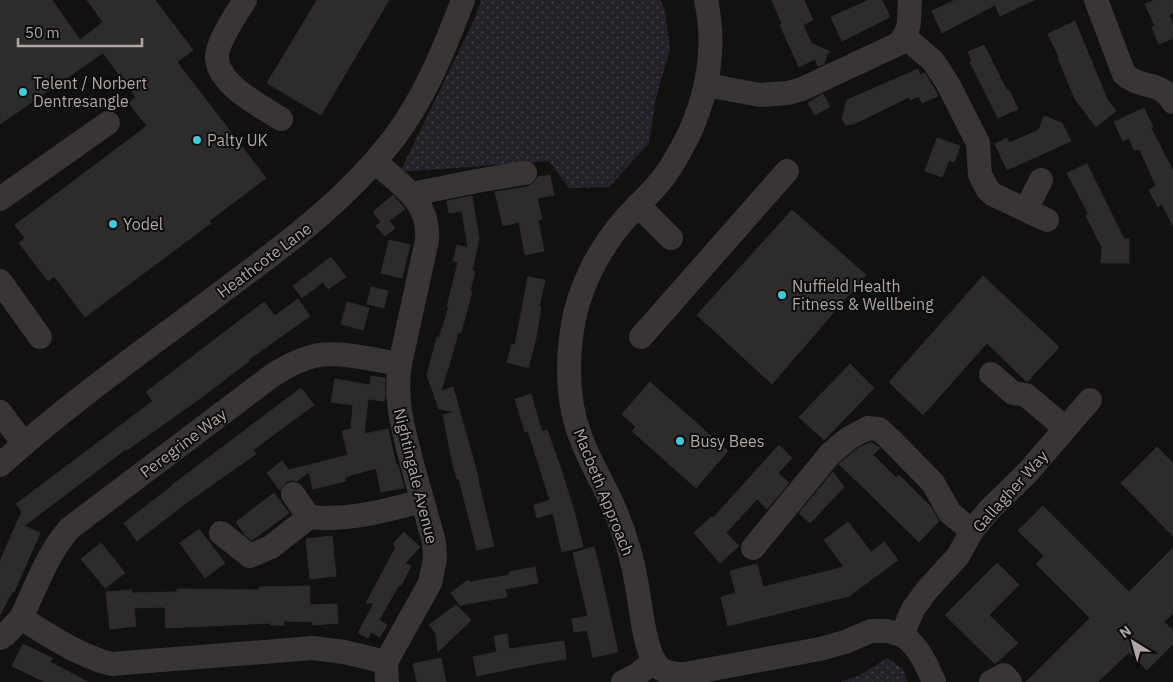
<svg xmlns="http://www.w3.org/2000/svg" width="1173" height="682" font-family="'IBM Plex Sans',sans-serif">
	<defs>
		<pattern id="park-dots" width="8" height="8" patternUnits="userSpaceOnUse" patternTransform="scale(1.25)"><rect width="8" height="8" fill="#252128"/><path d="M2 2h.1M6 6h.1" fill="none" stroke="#423e44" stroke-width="1.8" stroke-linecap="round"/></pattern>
	</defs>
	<rect width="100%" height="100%" fill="#111110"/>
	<g fill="url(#park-dots)">
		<path d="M481,0H661L665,11L670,49L656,98L649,143L609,187L569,188L549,161L400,172L474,20Z"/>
		<path d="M887,658L903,669L908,682H839L860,675Z"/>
	</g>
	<g fill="#2d2c2b" stroke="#2d2b2a">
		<path d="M0,0H52L80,40L103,22L87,0H155L193,50L177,62L266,178L209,221L211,223L85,317L54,276L48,281L19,243L25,238L15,225L147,126L129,103L136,97L103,53L0,124Z"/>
		<path d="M317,0H389L321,115L267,83Z"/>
		<path d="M772,0H804L813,20L803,25L811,43L830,52L827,54L824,64L818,66L815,59L799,67L780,25L782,24Z"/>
		<path d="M869,0H882L890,17L842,41L831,17Z"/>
		<path d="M955,0H1034L1000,16L995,5L942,33L932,11Z"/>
		<path d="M1155,0H1173V13L1169,15L1173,25V38L1159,44L1152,27L1155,26L1145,4Z"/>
		<path d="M1075,21L1107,99L1116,111L1096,127L1075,99L1058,58L1059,57L1048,34Z"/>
		<path d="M984,45L1007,91L1009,90L1018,109L998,118L970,62L972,61L968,52Z"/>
		<path d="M918,69L920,75L925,73L938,96L922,103L919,96L910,100L909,97L854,124L846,125L842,119L847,100Z"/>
		<path d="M823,94L830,107L815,115L808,103Z"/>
		<path d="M1144,108L1153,127L1151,128L1173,171V226L1162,204L1158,207L1149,190L1156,186L1140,150H1134L1129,138L1123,141L1114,122Z"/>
		<path d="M1044,116L1062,123L1071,141L1007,170L995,144L1007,138L1009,143L1039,130Z"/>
		<path d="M937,138L960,146L954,162L949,160L942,177L925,171Z"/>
		<path d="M1087,164L1124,239H1129V263H1101L1102,247L1086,216L1089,215L1067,173Z"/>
		<path d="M550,175L554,195L537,198L542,219L538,220L544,251L525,255L519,222L503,226L495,192L527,187L534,183L538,177Z"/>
		<path d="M393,195L405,209L389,221L395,228L385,236L376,226L381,222L373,212Z"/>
		<path d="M472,196L479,239L472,271L475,272L470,291L472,292L461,332L457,333V338L441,391L453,387L479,480H478L494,546L477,550L459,479H457L453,465L443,415L455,412L439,409L427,375L437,337L439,338L449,307H447L458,262L453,261L457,245L468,248L462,211L449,213L447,201Z"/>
		<path d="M792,210L866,275L772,384L697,315Z"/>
		<path d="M389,240L410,245L402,278L381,273Z"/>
		<path d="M331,257L346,277L328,289L323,282L302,298L293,286Z"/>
		<path d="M983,276L1059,347L1028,381H1026L987,343L923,415L889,382Z"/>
		<path d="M528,277L545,280L539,307H541L536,338L528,368L507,362L512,344L515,345Z"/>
		<path d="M371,287L388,291L384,308L367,304Z"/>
		<path d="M298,299L310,316L248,360L249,361L202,397L127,450L126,449L24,526L40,533L14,592H12L0,615V561L22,511L16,504L153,401L146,392L264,302L275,316Z"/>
		<path d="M347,302L369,308L363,330L341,324Z"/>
		<path d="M850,364L874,388L824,440L799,417Z"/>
		<path d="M371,376L385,378V398L384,401L368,399L364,434L388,429L396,465H398L404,488L381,492L376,468L345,477L346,481L313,489L309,472L297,481L291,480L286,482L280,490L267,473L282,461L289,470L348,455L342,431L351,429L353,405L331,402L335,379L370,385Z"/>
		<path d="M650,382L728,451L696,488L632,431L636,427L622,414Z"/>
		<path d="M301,388L314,405L253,450L256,454L186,503L137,541L124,523L172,486V485Z"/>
		<path d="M531,394L542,432L547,430L560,466L574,511L583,547L562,552L553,513L537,518L534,505L550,500L528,431L525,432L515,399Z"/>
		<path d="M871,442L880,448L873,455L896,478L899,475L931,507L939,521L919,542L839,464L857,449Z"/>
		<path d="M779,445L792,458L778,473L789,483L767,509L757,499L726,533L739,546L720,563L694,533L712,516L713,518Z"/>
		<path d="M1157,447L1173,463V536L1121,483Z"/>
		<path d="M833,472L844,487L810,523L799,513Z"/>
		<path d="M274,493L289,513L252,540L245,535L236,522Z"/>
		<path d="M1043,506L1129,592L1173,548V613L1164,622L1173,630V644L1147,670L1129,652L1098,682H1026L1090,618L1036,564L1044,556L1018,531Z"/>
		<path d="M848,522L871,552L884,542L898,560L849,596L728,626L721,597L736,593L730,571L757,564L763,587L844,567L824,540Z"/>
		<path d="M199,529L225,563L205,578L180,543Z"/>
		<path d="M404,532L420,547L405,563L411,566L401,586L399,585L379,620L387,625L380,637L371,632L368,638L358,633L374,603H366L396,547L393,544Z"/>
		<path d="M332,536L336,576L310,579L306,539Z"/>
		<path d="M101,543L125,573L105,588L81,559Z"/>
		<path d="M594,547L600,570L618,652L593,657L587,630L574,632L572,619L588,616L573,553Z"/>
		<path d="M997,563L1019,585L989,615L1018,643L995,664L945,615Z"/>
		<path d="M535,567L538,583L505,589L507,597L460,605L451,593L468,580L470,582L510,575L509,572Z"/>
		<path d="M310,586V605L337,604L338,623L313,625V622L284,621V625H270V623L166,628L165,607L134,608L136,626L110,629L106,592L132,590V593L177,592V589L259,590V587Z"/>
		<path d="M456,605L471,620L438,652L436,633L429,625Z"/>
		<path d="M507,634L509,649L564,641L566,659L535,664L477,676L473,657L497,652L494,636Z"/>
		<path d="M23,644L52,658L50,662L88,682H45L12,666Z"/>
		<path d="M441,658L446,682H417L413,664Z"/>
	</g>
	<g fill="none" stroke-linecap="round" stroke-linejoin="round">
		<g stroke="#383534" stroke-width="24">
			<path d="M245,0C237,13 215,45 217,59C220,86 261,106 281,119"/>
			<path d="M706,0C716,46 709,89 690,132C682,148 674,164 663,178C652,193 637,205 625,219C598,250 578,289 572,330C567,365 568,405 581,438C590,463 605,486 615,510C625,534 633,560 637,586C641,606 644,655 660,668C667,674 676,674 685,674L820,649L845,642L871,631H887L902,635L913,609L927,590L958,556L972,531L989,510L1028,472L1090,400"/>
			<path d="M1096,0L1124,74C1141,90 1159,79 1173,102"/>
			<path d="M905,37L933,61L948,84L978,143L980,175L988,190L994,195L1047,220"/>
			<path d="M706,85L760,95L788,93L802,89L898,44C913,28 908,19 910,0"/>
			<path d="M375,162C401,185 430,201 427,240L400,364C394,400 404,432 413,467C420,492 427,517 434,542L435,559L430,583L386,662L387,682"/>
			<path d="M412,194L482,180L525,173"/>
			<path d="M0,199L108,123"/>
			<path d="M638,205L671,238"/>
			<path d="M1026,209L1041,180"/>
			<path d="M0,281L40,337"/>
			<path d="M641,337L787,171"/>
			<path d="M991,374L1013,393L1026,395L1065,428"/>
			<path d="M0,412L24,444"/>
			<path d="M0,465C73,399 156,342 235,282C293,239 350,196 394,138C425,97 445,47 463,0"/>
			<path d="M293,494L309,517"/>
			<path d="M221,533L250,556L271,547L309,517C349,521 385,511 422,501"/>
			<path d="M753,548L830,454L849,438L868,428L879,429L891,440L933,483L950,513L972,531"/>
			<path d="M902,635C919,646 926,664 934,682"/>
			<path d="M0,638L6,634L21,618"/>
			<path d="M386,662L344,652L313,648L111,664C78,655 50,636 21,618C36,587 47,554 70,528L273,375C287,366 302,358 319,355C345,352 374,360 400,364"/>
			<path d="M623,682L637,675L654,661"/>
			<path d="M991,682L1004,675L1010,682"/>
		</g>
	</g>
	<g fill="#3dccdc" stroke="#0c0c0b" stroke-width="2">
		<circle cx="23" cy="92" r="5"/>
		<circle cx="197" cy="140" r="5"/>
		<circle cx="113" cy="224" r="5"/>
		<circle cx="782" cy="295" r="5"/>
		<circle cx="680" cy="441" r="5"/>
	</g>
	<g text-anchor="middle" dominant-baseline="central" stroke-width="4" stroke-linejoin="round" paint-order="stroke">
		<g font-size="16" fill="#b0a5a3" stroke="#0c0c0b" text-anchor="start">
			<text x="33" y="83">Telent / Norbert<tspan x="33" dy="18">Dentresangle</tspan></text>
			<text x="207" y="140">Palty UK</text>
			<text x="123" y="224">Yodel</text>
			<text x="792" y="286">Nuffield Health<tspan x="792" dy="18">Fitness &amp; Wellbeing</tspan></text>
			<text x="690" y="441">Busy Bees</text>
		</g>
		<g font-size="16" fill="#b0a5a3" stroke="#0c0c0b">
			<text transform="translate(264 260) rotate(-37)">Heathcote Lane</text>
			<text transform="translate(183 443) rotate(-37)">Peregrine Way</text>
			<text transform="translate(416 476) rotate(76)">Nightingale Avenue</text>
			<text transform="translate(1010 491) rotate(-48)">Gallagher Way</text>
			<text transform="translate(604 492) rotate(68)">Macbeth Approach</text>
		</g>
	</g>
	<g transform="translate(1133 642) rotate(323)" stroke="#0c0c0b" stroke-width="4" paint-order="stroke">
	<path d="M0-4L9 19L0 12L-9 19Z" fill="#b0a5a3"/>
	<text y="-8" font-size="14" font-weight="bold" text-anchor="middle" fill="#b0a5a3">N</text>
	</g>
	<path d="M18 38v8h124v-8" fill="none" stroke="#b0a5a3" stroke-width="2.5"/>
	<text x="25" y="38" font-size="15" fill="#b0a5a3" stroke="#0c0c0b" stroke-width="4" paint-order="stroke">50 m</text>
</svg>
